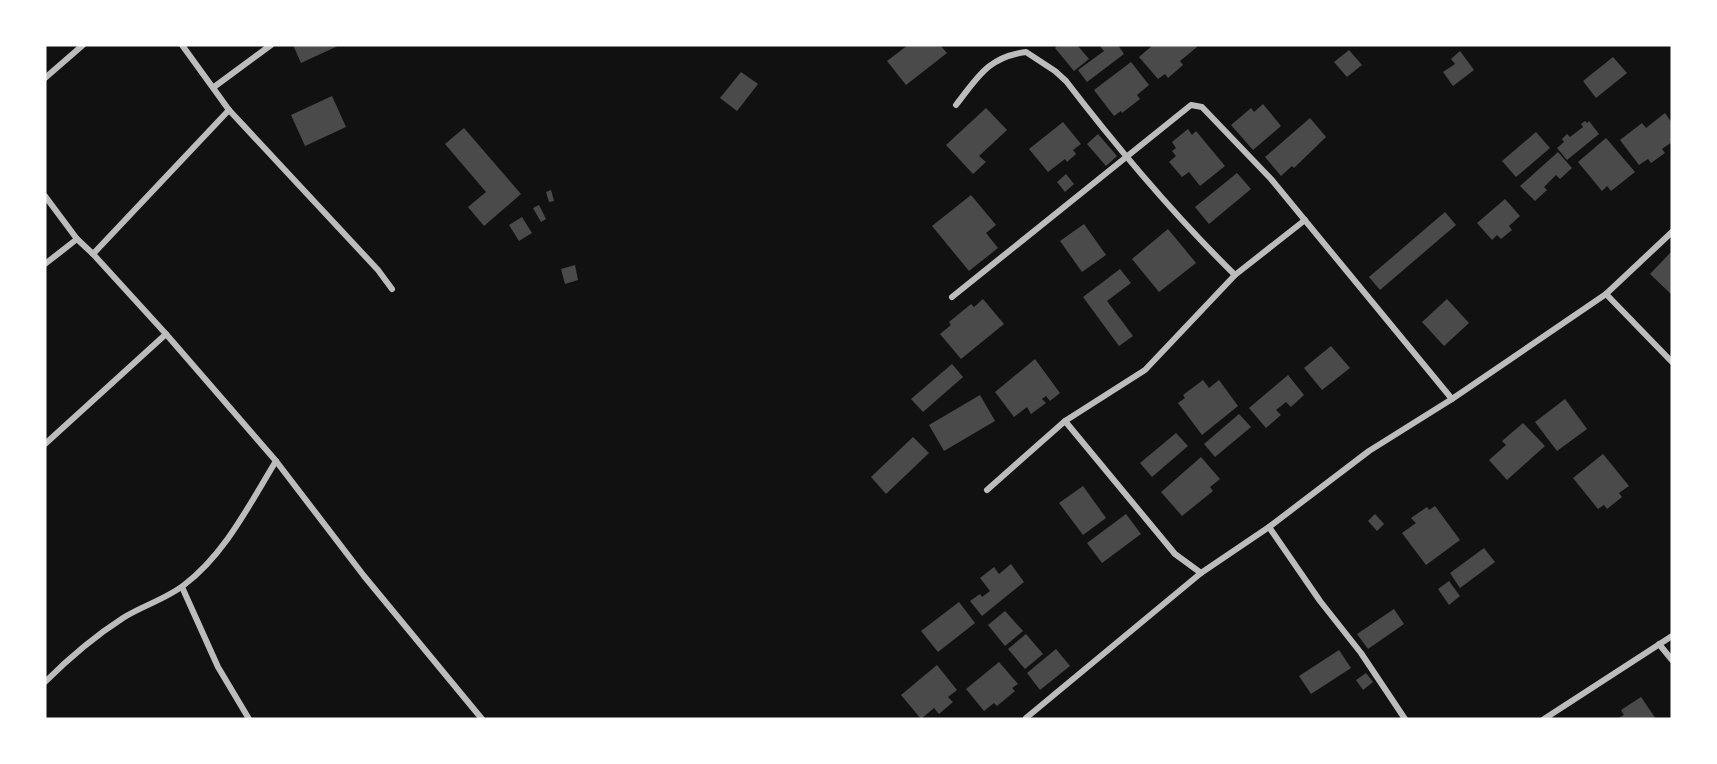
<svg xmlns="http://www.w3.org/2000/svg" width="1717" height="764" font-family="Rubik,sans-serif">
	<rect width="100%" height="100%" fill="#111"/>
	<g fill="#4a4a4a">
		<path d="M293,45H340L301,63Z"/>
		<path d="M908,45H940L947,53L906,85L887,61Z"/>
		<path d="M1058,45H1077L1089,59L1074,71L1055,48Z"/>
		<path d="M1099,45H1118L1124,54L1087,82L1078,70L1104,51Z"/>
		<path d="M1153,45H1196L1197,47L1180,61L1183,65L1168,78L1165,74L1158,79L1139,57Z"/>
		<path d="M1349,50L1362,65L1347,77L1334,62Z"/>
		<path d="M1460,51L1474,70L1453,86L1443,72L1455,64L1451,59Z"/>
		<path d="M1613,57L1627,73L1596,98L1583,81Z"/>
		<path d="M1131,62L1149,85L1137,95L1140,99L1122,113L1121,111L1114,116L1094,90Z"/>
		<path d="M741,72L758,84L737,111L720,98Z"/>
		<path d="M332,96L346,127L305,146L291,115Z"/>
		<path d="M1263,104L1281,126L1253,150L1231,125L1251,108L1254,112Z"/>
		<path d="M986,108L1007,130L979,156L986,162L973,174L946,145Z"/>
		<path d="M1665,113L1672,123V142L1662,149L1665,153L1651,163L1648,159L1639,165L1620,140L1642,123L1646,128Z"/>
		<path d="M1310,118L1326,137L1294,168L1292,166L1281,176L1265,157Z"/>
		<path d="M1585,121L1587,123L1589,121L1599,134L1567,160L1557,148L1564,142L1562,139L1567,134L1570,137L1583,127L1581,124Z"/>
		<path d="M1063,122L1081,144L1073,150L1076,154L1067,162L1065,159L1048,172L1029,149Z"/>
		<path d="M464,128L521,194L484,226L468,207L486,192L445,144Z"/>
		<path d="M1188,129L1192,135L1196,131L1225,166L1200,186L1189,172L1182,177L1169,162L1176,156L1172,151L1176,148L1172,142Z"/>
		<path d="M1536,132L1550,148L1516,177L1502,161Z"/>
		<path d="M1098,134L1117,156L1106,166L1087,144Z"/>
		<path d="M1606,138L1635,172L1611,191L1607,186L1602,191L1578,162Z"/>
		<path d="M1558,152L1572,168L1560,179L1556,175L1544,187L1547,190L1535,201L1520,186Z"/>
		<path d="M1237,173L1251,189L1209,224L1195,207Z"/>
		<path d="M1066,174L1074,184L1065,192L1057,182Z"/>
		<path d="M551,190L554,201L549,202L546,192Z"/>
		<path d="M971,195L996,225L986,233L998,248L969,271L932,226Z"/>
		<path d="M1505,199L1520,216L1509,226L1512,230L1501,239L1497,235L1492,240L1477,223Z"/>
		<path d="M539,205L546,219L541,222L533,208Z"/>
		<path d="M1445,212L1456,225L1380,290L1369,277Z"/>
		<path d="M522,217L532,233L519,241L509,225Z"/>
		<path d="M1084,224L1106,255L1082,272L1060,241Z"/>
		<path d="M1168,229L1196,263L1159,292L1132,259Z"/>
		<path d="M1672,251V295L1650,274Z"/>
		<path d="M575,265L578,280L565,284L561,269Z"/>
		<path d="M1120,269L1131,283L1107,301L1133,336L1119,346L1083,297Z"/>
		<path d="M983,299L1004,324L961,359L940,334L951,325L949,322L971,304L974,307Z"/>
		<path d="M1447,299L1469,323L1444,346L1422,322Z"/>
		<path d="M1331,346L1350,368L1322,390L1304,368Z"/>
		<path d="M1035,359L1060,393L1050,401L1046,396L1042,399L1046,403L1031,414L1027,407L1014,417L995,392Z"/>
		<path d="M952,364L963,377L923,412L911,399Z"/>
		<path d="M1288,375L1304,395L1291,407L1286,402L1276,410L1281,415L1266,428L1249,408Z"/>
		<path d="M1203,380L1209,388L1219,380L1238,406L1202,435L1178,403L1185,398L1183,395Z"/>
		<path d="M980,395L995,421L944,451L929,425Z"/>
		<path d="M1565,399L1587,429L1557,451L1535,422Z"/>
		<path d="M1239,414L1251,427L1215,457L1204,444Z"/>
		<path d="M1523,423L1545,446L1507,480L1489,460L1506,445L1502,441Z"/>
		<path d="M1176,433L1188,446L1152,477L1140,463Z"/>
		<path d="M913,437L929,453L886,494L871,477Z"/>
		<path d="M1603,454L1629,486L1619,493L1622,497L1607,509L1604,505L1598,509L1573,478Z"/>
		<path d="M1201,457L1220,479L1210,487L1213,491L1182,516L1161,492Z"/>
		<path d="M1083,486L1106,518L1083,535L1059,503Z"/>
		<path d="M1435,506L1460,540L1426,565L1402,533L1416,523L1411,518L1427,507L1429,510Z"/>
		<path d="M1126,514L1141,534L1102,563L1087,543Z"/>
		<path d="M1375,514L1384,524L1377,531L1368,521Z"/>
		<path d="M1484,548L1495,562L1460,588L1450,573Z"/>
		<path d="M1011,564L1024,582L982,616L970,601L980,594L982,597L990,591L980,578L994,567L999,574Z"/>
		<path d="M1449,581L1460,596L1449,605L1438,589Z"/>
		<path d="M959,602L975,623L938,652L921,631Z"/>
		<path d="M1394,609L1404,624L1368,649L1357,634Z"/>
		<path d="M1005,611L1023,631L1005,646L988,625Z"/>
		<path d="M1026,634L1043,654L1025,669L1008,649Z"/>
		<path d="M1056,649L1070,666L1040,690L1027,673Z"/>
		<path d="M1339,650L1351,668L1311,694L1299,676Z"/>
		<path d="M999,662L1018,684L1012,688L1015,691L997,706L994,703L984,711L966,689Z"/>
		<path d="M937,665L957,690L948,697L953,702L939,714L934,708L921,719L901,695Z"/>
		<path d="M1366,673L1373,682L1363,690L1356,680Z"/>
		<path d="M1641,697L1656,719H1617L1624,715L1621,710Z"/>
	</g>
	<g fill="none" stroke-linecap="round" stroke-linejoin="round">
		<g stroke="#bcbcbc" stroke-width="6">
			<path d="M182,45L229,110L378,270L392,289"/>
			<path d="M45,78L83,45"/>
			<path d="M214,87L271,45"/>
			<path d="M956,105C978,77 988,57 1026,52L1055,71L1066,81C1119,150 1173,214 1235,275"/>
			<path d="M45,196L77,239L93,254L166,334L276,461L364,576L482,719"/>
			<path d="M93,254L229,110"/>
			<path d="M45,264L77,239"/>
			<path d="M1606,294L1672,362"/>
			<path d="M952,297L1191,105L1202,107L1271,179L1452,399"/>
			<path d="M1065,421L1175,554L1201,573"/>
			<path d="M45,444L166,334"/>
			<path d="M987,490L1065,421L1145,370L1235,275L1305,220"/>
			<path d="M1269,527L1320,601L1361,653L1405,719"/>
			<path d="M182,587L218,667L249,719"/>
			<path d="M1659,644L1672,660"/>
			<path d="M45,682C69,658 95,636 123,618C142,606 166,599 184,585C225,554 249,505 276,461"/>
			<path d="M1026,718L1201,573L1269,527L1369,451L1452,399L1606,294L1672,232"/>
			<path d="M1544,719L1672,636"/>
		</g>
	</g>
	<rect width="1717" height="764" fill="none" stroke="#ffffff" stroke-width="93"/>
</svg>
